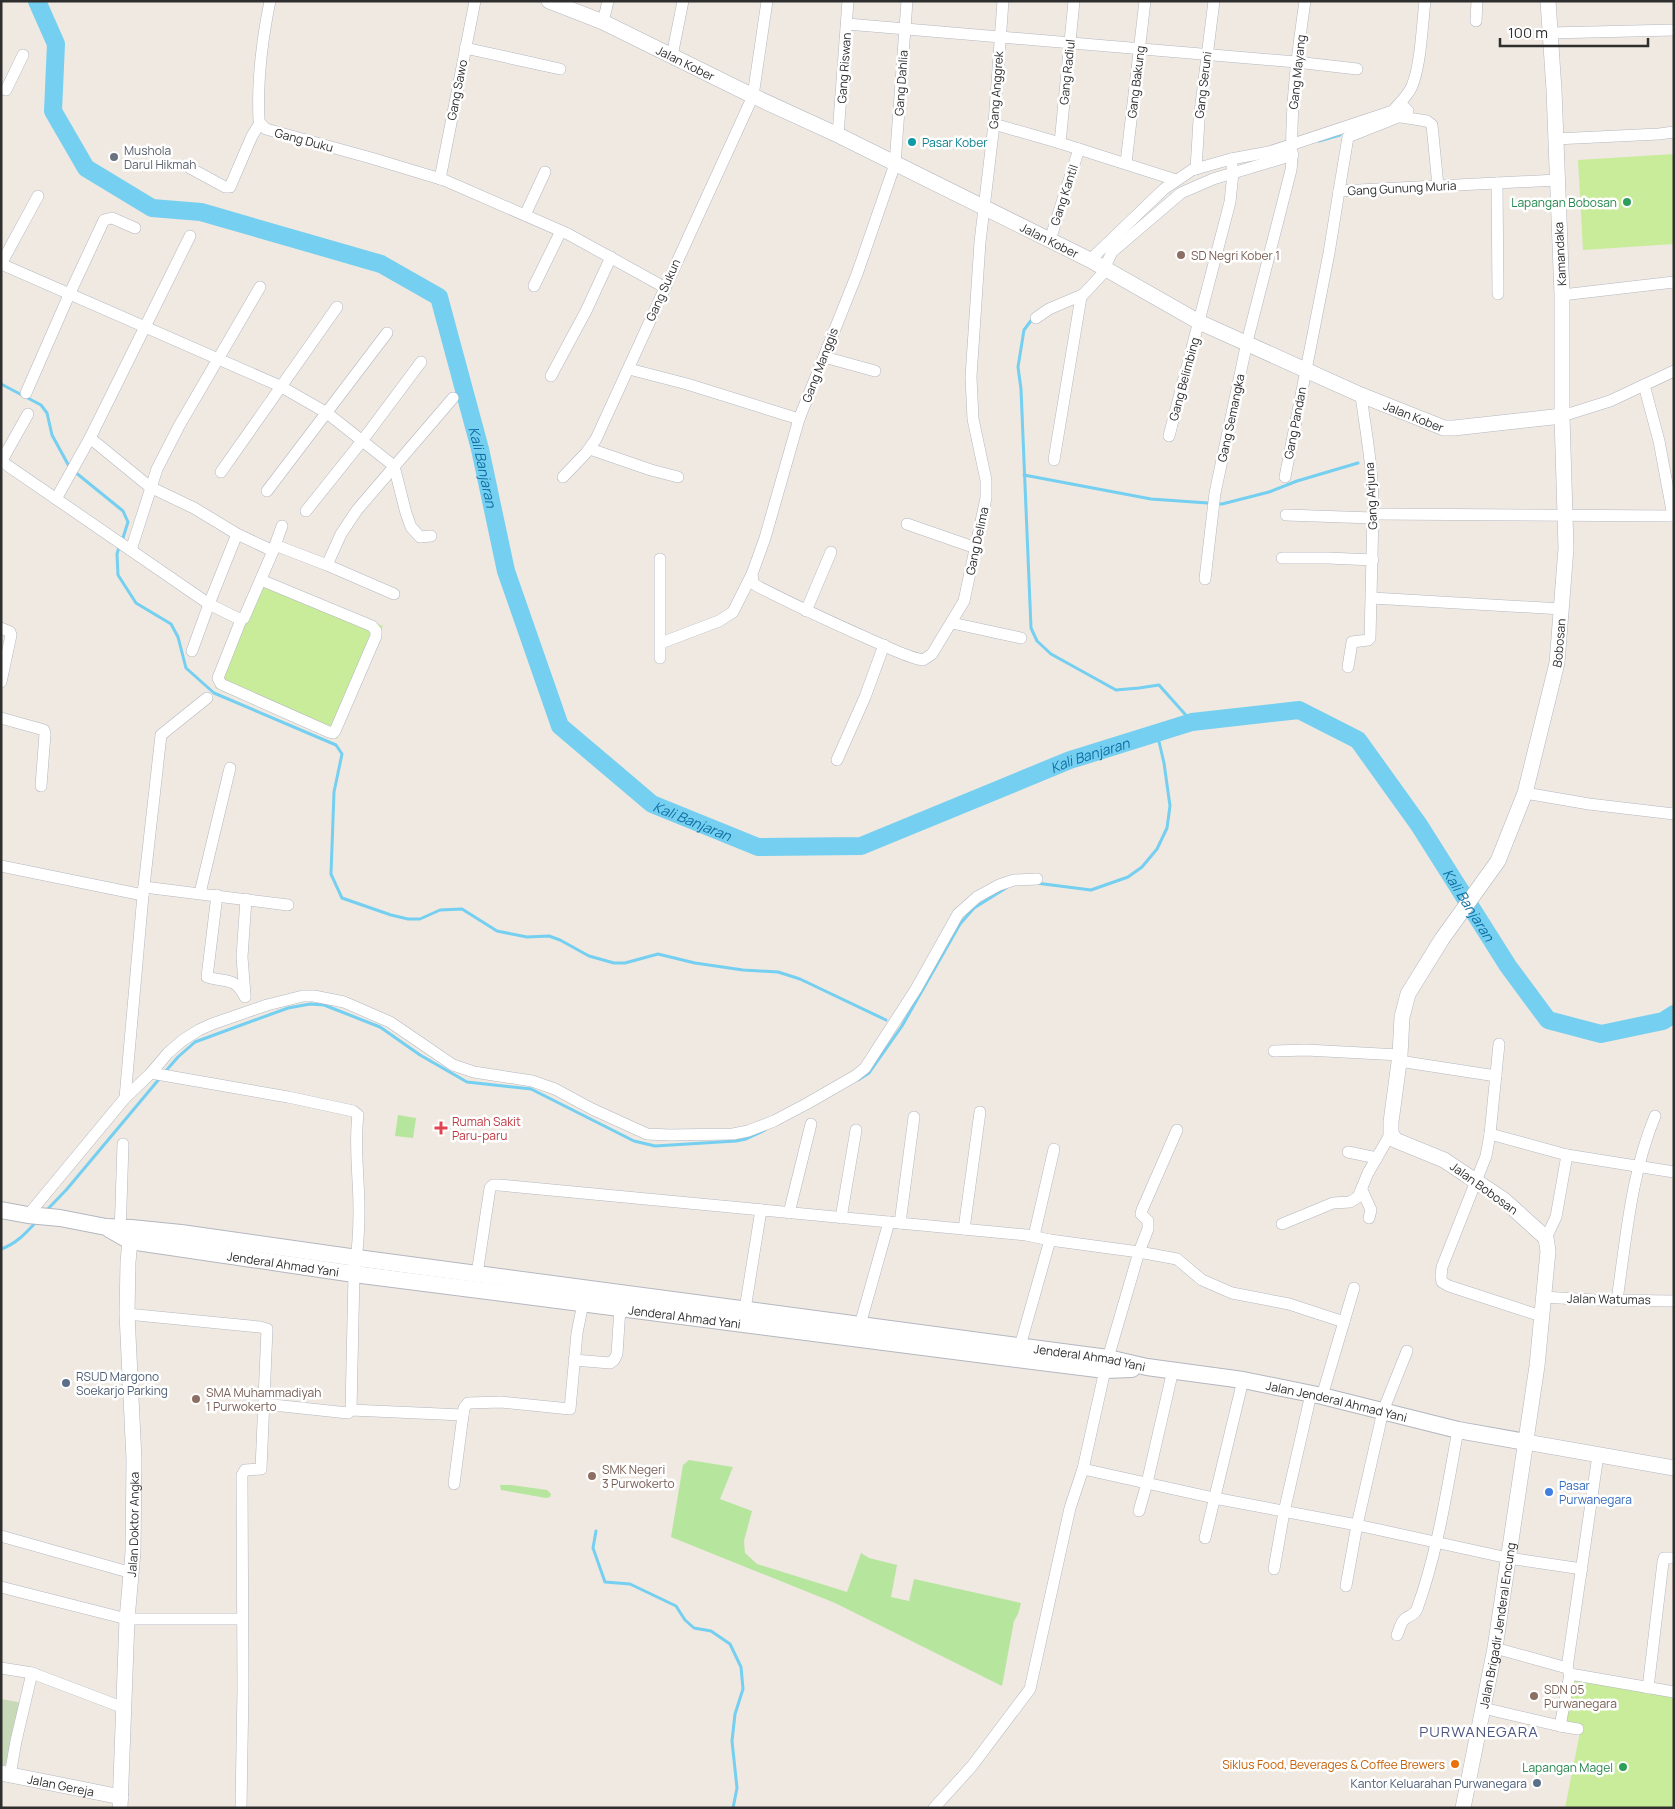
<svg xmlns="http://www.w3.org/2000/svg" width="1675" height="1809" font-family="Manrope,sans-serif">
	<rect width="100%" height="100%" fill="#efe9e1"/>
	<g fill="#b6e59e">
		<path d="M398,1115L416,1118L413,1138L395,1136Z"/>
		<path d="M689,1460L733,1467L720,1499L752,1511L744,1541L745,1553L757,1564L847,1592L861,1553L869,1558L897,1565L891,1597L909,1601L914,1579L1021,1603L1018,1614L1014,1621L1002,1686L835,1603L671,1537L683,1465Z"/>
		<path d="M500,1485H511L547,1490L551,1494L550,1497L546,1498L501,1490Z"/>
	</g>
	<path fill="#c8d9b8" d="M1,1699L23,1703L8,1764L2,1766Z"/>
	<g fill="#c9ec9a">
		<path d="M1674,154V244L1583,250L1578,160Z"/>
		<path d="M263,576L383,626L337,739L215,688Z"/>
		<path d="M1574,1676L1674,1693V1808H1565L1581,1727L1565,1723Z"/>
	</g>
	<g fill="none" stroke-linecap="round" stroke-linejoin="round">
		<g stroke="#75cff0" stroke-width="3">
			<path d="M1319,141L1340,135"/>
			<path d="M1033,318L1024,330L1018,367L1021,389L1031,628L1037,641L1051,654L1116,690L1139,688L1159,685L1192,722"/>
			<path d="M1,384L41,405L47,413L52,435L70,468"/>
			<path d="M75,472L123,511L128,522L122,541"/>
			<path d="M1024,475L1151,499L1222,504L1269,492L1297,481L1358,463"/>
			<path d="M119,547L117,554L118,575L136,603L171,624L178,637L186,668L214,693L336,745L342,754L334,792L331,874L342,898L391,915L408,919H420L440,910L462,909L497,931L527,937L549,936L560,940L589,956L614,963H625L658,954L695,963L743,970L778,972L800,979L886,1020"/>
			<path d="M1036,883L1091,890L1128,877L1142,867L1157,849L1167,828L1170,806L1164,763L1157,733"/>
			<path d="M164,1073L178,1057L195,1042L288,1008L310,1004L324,1005L380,1027L420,1055L467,1082L531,1089L634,1141L655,1146L736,1141L746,1139L765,1130"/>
			<path d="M858,1080L869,1073L902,1026L960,924L974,908L1006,888"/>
			<path d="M45,1212L67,1189L160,1078"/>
			<path d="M1,1249C16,1244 26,1233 36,1222"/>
			<path d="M596,1531L593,1548L605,1582L630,1584L676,1606L685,1620L694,1628L711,1631L730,1644L741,1667L743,1689L735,1714L732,1741L737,1788L733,1808"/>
		</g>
		<path stroke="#75cff0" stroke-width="18" id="s1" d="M37,1L56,44L53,111L86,168L152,208L201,212L381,264L439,297L480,449L506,571L560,726L652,804L758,847L861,846L1070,760L1192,722L1299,710L1358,740L1419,825L1508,966L1548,1020L1601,1034L1663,1021L1674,1014"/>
		<defs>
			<g id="minor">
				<path d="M270,1C262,40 257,79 259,120L260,123L266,129L371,158L444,180L568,234L664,287"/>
				<path d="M907,1L895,164L857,274L799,419L765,538L752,574L753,583L757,586C794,605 831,622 869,639C886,646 905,657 923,660L932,654L964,601L986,498V480L973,419L971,377L980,242L994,124L1003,1"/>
				<path d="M1476,21L1477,1"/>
				<path d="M603,22L608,1"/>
				<path d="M847,24L1296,62L1357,69"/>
				<path d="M1550,33L1674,30"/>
				<path d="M465,48L560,69"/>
				<path d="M672,56L683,1"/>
				<path d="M6,90L23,55"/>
				<path d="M1401,117L1427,121L1432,125L1438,186"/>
				<path d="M994,124L1060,143L1176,180"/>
				<path d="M838,135L848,1"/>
				<path d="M1555,139L1659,134L1674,132"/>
				<path d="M1060,143L1074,1"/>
				<path d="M1126,163L1145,1"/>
				<path d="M190,168L225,187H230L252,136L260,123"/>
				<path d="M1196,169L1199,120L1214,1"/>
				<path d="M440,179L475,1"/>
				<path d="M1497,183L1498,294"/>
				<path d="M1339,191L1348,137L1406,114L1408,111L1400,103"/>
				<path d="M525,215L545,172"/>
				<path d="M1050,240L1079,149"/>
				<path d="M1090,260L1164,189L1192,170L1231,159L1269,152L1393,111C1399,103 1408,96 1412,86C1421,64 1422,26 1425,1"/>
				<path d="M1,264L280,386L327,413L394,466L406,513L411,527L420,537L431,536"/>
				<path d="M1,264L38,196"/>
				<path d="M1104,269L1112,252L1181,193L1213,179L1293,155"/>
				<path d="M534,286L561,231"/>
				<path d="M1562,295L1674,282"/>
				<path d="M1036,318L1049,309L1082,295"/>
				<path d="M824,357L875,371"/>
				<path d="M629,369L687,384L799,419"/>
				<path d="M551,376L586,311L611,257"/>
				<path d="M1644,385L1659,441L1673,516"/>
				<path d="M26,393L69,295L104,220L112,218L135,228"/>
				<path d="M1562,416L1610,401L1674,371"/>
				<path d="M1169,436L1230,202L1233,173L1231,159"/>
				<path d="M90,438L150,487L194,508L237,534L273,551L282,526"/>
				<path d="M590,449L651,470L678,477"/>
				<path d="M1054,460L1081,297L1106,270"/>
				<path d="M1,461L209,604L237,618H244L273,551"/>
				<path d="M1,462L28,414"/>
				<path d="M221,472L337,307"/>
				<path d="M563,477L586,453L596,439L753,96L767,1"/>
				<path d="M1285,477L1329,253L1339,191L1557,180"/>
				<path d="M267,491L387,333"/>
				<path d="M56,499L90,438L190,236"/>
				<path d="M306,511L362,441L421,362"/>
				<path d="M1373,514L1674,516"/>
				<path d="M1286,515L1373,518"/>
				<path d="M907,524L976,548"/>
				<path d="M275,545L327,565L394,594"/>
				<path d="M131,550L157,469L179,426L260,287"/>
				<path d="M1282,558H1328L1373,560"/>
				<path d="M327,565L341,534L357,510L453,398"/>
				<path d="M1205,579L1215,493L1247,342L1291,170C1293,156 1291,142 1292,128C1293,85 1299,43 1305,1"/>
				<path d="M1372,598L1562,609"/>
				<path d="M806,611L831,552"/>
				<path d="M241,620L218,678L221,684L329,732L333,733L335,731L376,636V631L372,626L261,580"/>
				<path d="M952,623L1021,638"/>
				<path d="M1,628L10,632L11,635L1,682"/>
				<path d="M661,643L719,621L733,612L752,574"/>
				<path d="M192,651L209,604L237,534"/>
				<path d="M660,658V559"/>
				<path d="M1348,667L1352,642L1368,640L1370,638C1371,596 1372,555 1373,514C1374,474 1366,434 1361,395"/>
				<path d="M1,718L44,730L45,734L41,786"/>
				<path d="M837,760L865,697L884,645"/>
				<path d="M1525,793L1589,804L1674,814"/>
				<path d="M1,866L143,895L125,1098"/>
				<path d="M144,887L288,905"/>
				<path d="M200,893L230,768"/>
				<path d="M143,895L161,735L207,698"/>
				<path d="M217,895L207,977C227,983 234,976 245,997"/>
				<path d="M245,995L242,957L246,899"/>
				<path d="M1499,1044L1490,1134L1486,1156L1442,1267L1441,1277L1442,1282L1449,1286L1541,1316"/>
				<path d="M1274,1051L1306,1050L1400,1055"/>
				<path d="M1399,1061L1496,1076"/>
				<path d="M151,1073L288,1097L353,1111L358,1115C355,1138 357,1159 358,1181C360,1211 359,1244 354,1274L351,1410"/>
				<path d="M1490,1134L1567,1155L1674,1172"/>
				<path d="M1348,1152L1377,1158"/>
				<path d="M1362,1190L1371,1210L1369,1218"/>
				<path d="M789,1213L811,1124"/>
				<path d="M28,1215L125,1098L151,1073L168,1053L183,1040L199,1030L212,1024L267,1005L303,996H314L344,1002L390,1022L453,1065L474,1072L532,1081L555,1089L592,1109L647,1134L670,1135L733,1134L748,1131L774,1121L808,1103L855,1076L865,1068L916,989L958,914L977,897L999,885L1014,880L1037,879"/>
				<path d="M841,1218L856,1130"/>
				<path d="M900,1223L914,1117"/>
				<path d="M1282,1224L1333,1203L1350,1202L1358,1197L1368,1173L1391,1133"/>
				<path d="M964,1229L980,1112"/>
				<path d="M120,1235L123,1144"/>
				<path d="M1034,1236L1054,1149"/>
				<path d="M1546,1238L1556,1217L1567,1155"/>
				<path d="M477,1274L490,1188L493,1185H499L1026,1235L1050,1240L1139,1252L1177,1259L1202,1280L1232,1293L1289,1304L1344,1322"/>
				<path d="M1543,1297L1594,1300L1674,1301"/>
				<path d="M1617,1300C1626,1239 1631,1174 1655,1116"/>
				<path d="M745,1309L761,1210"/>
				<path d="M127,1314L260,1327L267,1329L261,1469L245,1470L242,1475L243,1688L241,1808"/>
				<path d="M860,1325L889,1222"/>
				<path d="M1020,1346L1050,1240"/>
				<path d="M1108,1358L1139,1252L1148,1229V1221L1141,1214L1142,1210L1177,1130"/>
				<path d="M574,1360L610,1363L614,1360L617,1354L620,1308"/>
				<path d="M1322,1396L1354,1288"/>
				<path d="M264,1404L348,1413L351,1410L463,1415"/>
				<path d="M1083,1469L1214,1498L1357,1525L1508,1558L1582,1569"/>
				<path d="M454,1484L463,1415L464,1408L468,1403L501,1402L570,1409L577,1333L583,1303"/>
				<path d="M1139,1511L1147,1483L1173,1370"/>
				<path d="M1,1536L132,1573"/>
				<path d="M1205,1538L1243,1380"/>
				<path d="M1274,1569L1284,1512L1311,1394"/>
				<path d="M1346,1586L1357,1525L1383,1411L1407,1351"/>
				<path d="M1,1587L127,1619H242"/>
				<path d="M1397,1635C1399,1631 1400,1625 1403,1621C1407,1615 1414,1617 1417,1609C1438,1551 1447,1489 1458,1430"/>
				<path d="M1495,1648L1567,1668L1570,1674L1674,1692"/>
				<path d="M1,1668L32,1673L124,1708"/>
				<path d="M1567,1668L1598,1455"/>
				<path d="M1648,1688L1663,1562L1664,1558H1674"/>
				<path d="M1483,1708L1560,1726L1570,1674"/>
				<path d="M1560,1726L1578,1729"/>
				<path d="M10,1775L16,1741L32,1673"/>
				<path d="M934,1808L972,1766L1030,1689L1070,1508L1083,1469L1105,1370"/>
			</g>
			<g id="tertiary">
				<path id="s2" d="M549,1L603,22L753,96L838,135L1090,260L1199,322L1361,395L1434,424L1444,428H1454L1562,416"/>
				<path d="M1526,1442L1674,1468"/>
				<path id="s3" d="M1,1773L121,1797"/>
				<path id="s4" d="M120,1808L127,1619L133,1552L134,1460L127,1314L128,1262L131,1230"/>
				<path id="s5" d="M1463,1808L1495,1648L1537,1366L1548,1251L1546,1238L1504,1200L1444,1160L1395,1140L1391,1133V1122L1400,1055L1402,1017L1408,994L1442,939L1498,861L1525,793L1557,663L1566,548L1562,416V295L1554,90L1548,1"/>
			</g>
			<g id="secondary">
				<path id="s6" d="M1,1210L28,1215L60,1218L106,1227L131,1228L181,1233L357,1258L1108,1358L1147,1367L1243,1380L1322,1396L1458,1430L1526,1442"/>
				<path id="s7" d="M109,1229L130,1241L354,1274L1001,1357L1105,1370L1132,1369"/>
			</g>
		</defs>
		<use href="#minor" stroke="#b4b7c1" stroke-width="12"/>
		<use href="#tertiary" stroke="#b4b7c1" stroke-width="16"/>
		<use href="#secondary" stroke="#b4b7c1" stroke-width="18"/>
		<use href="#minor" stroke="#fff" stroke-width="11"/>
		<use href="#tertiary" stroke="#fff" stroke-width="15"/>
		<use href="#secondary" stroke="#fff" stroke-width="16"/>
	</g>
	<circle fill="#0f9aa8" stroke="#fff" stroke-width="2" cx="912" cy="142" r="5"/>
	<circle fill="#6b7280" stroke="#fff" stroke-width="2" cx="114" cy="157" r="5"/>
	<g fill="#2e9e5b" stroke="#fff" stroke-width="2">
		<circle cx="1627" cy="202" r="5"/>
		<circle cx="1623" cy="1767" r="5"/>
	</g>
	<g fill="#8d6e63" stroke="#fff" stroke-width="2">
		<circle cx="1181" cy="255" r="5"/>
		<circle cx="196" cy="1399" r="5"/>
		<circle cx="592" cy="1476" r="5"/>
		<circle cx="1534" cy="1696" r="5"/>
	</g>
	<path fill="#e0444e" stroke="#fff" stroke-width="2" d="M438.5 1120.5h5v5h5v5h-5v5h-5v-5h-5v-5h5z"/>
	<g fill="#5c6f8a" stroke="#fff" stroke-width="2">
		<circle cx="66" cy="1383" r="5"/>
		<circle cx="1537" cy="1783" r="5"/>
	</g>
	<circle fill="#3f7fe0" stroke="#fff" stroke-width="2" cx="1549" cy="1492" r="5"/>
	<circle fill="#e8710a" stroke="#fff" stroke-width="2" cx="1455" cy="1764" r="5"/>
	<g text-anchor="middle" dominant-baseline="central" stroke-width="5" stroke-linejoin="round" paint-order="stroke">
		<g font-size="12" fill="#2e2e2e" stroke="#fff">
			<text stroke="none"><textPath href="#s2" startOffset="150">Jalan Kober</textPath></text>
			<text transform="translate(844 68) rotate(-86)">Gang Riswan</text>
			<text transform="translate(1067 72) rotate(-84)">Gang Radiul</text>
			<text transform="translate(1297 72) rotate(-84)">Gang Mayang</text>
			<text transform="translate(1136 82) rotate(-83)">Gang Bakung</text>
			<text transform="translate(901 83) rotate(-86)">Gang Dahlia</text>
			<text transform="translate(1203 85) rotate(-83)">Gang Seruni</text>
			<text transform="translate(457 90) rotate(-79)">Gang Sawo</text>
			<text transform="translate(996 90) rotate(-86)">Gang Anggrek</text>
			<text transform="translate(304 140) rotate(15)">Gang Duku</text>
			<text transform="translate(1402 188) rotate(-3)">Gang Gunung Muria</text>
			<text transform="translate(1064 195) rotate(-72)">Gang Kantil</text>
			<text stroke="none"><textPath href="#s2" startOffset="555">Jalan Kober</textPath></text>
			<text transform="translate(1560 254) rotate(-93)">Kamandaka</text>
			<text transform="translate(663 290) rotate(-66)">Gang Sukun</text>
			<text transform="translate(820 365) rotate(-69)">Gang Manggis</text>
			<text transform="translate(1184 379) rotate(-75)">Gang Belimbing</text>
			<text stroke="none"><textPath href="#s2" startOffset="960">Jalan Kober</textPath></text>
			<text transform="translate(1231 418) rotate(-78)">Gang Semangka</text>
			<text transform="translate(1295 423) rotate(-79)">Gang Pandan</text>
			<text transform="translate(1371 496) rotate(-93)">Gang Arjuna</text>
			<text transform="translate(977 541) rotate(-78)">Gang Delima</text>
			<text stroke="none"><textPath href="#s5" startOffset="1295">Bobosan</textPath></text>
			<text transform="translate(1484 1188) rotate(36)">Jalan Bobosan</text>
			<text stroke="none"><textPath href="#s7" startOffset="179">Jenderal Ahmad Yani</textPath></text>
			<text transform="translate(1609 1299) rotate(1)">Jalan Watumas</text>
			<text stroke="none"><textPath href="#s7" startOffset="584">Jenderal Ahmad Yani</textPath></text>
			<text stroke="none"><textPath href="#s6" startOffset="1099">Jenderal Ahmad Yani</textPath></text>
			<text stroke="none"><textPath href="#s6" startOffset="1350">Jalan Jenderal Ahmad Yani</textPath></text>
			<text stroke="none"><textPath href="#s4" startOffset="284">Jalan Doktor Angka</textPath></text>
			<text stroke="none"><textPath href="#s5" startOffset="186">Jalan Brigadir Jenderal Encung</textPath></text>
			<text stroke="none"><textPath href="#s3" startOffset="61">Jalan Gereja</textPath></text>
		</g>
		<g font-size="12" fill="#0d838f" stroke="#fff" text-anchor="start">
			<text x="922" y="142">Pasar Kober</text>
		</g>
		<g font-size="12" fill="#5b616d" stroke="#fff" text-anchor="start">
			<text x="124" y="150">Mushola<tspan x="124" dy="14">Darul Hikmah</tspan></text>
		</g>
		<g font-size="12" fill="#27864d" stroke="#fff" text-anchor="end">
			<text x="1617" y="202">Lapangan Bobosan</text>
			<text x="1613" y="1767">Lapangan Magel</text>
		</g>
		<g font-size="12" fill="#785e54" stroke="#fff" text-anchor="start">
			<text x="1191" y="255">SD Negri Kober 1</text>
			<text x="206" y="1392">SMA Muhammadiyah<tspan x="206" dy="14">1 Purwokerto</tspan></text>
			<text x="602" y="1469">SMK Negeri<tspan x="602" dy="14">3 Purwokerto</tspan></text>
			<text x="1544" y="1689">SDN 05<tspan x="1544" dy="14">Purwanegara</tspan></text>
		</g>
		<g font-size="12" fill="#be3a42" stroke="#fff" text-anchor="start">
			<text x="452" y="1121">Rumah Sakit<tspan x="452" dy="14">Paru-paru</tspan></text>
		</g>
		<g font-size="12" fill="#4e5e75" stroke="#fff" text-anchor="start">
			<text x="76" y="1376">RSUD Margono<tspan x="76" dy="14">Soekarjo Parking</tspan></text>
			<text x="1527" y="1783" text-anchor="end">Kantor Keluarahan Purwanegara</text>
		</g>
		<g font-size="12" fill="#366cbe" stroke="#fff" text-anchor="start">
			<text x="1559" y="1485">Pasar<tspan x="1559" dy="14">Purwanegara</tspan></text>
		</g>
		<g font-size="12" fill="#c56008" stroke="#fff" text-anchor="end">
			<text x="1445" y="1764">Siklus Food, Beverages &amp; Coffee Brewers</text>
		</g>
		<g font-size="14" font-style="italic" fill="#0d6fa3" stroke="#fff">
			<text stroke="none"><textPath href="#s1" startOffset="736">Kali Banjaran</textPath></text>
			<text stroke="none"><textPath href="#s1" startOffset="1591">Kali Banjaran</textPath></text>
			<text stroke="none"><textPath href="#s1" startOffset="1171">Kali Banjaran</textPath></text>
			<text stroke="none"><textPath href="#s1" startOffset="2071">Kali Banjaran</textPath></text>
		</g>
		<g font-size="15" letter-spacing="1" fill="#4d5680" stroke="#fff">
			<text x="1479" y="1731">PURWANEGARA</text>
		</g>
	</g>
	<rect width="1675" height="1809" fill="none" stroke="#2e2e2e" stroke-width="5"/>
	<path d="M1500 38v8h148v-8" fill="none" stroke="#2e2e2e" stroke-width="2.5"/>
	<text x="1508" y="38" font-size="15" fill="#2e2e2e" stroke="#ffffff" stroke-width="4" paint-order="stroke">100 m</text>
</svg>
